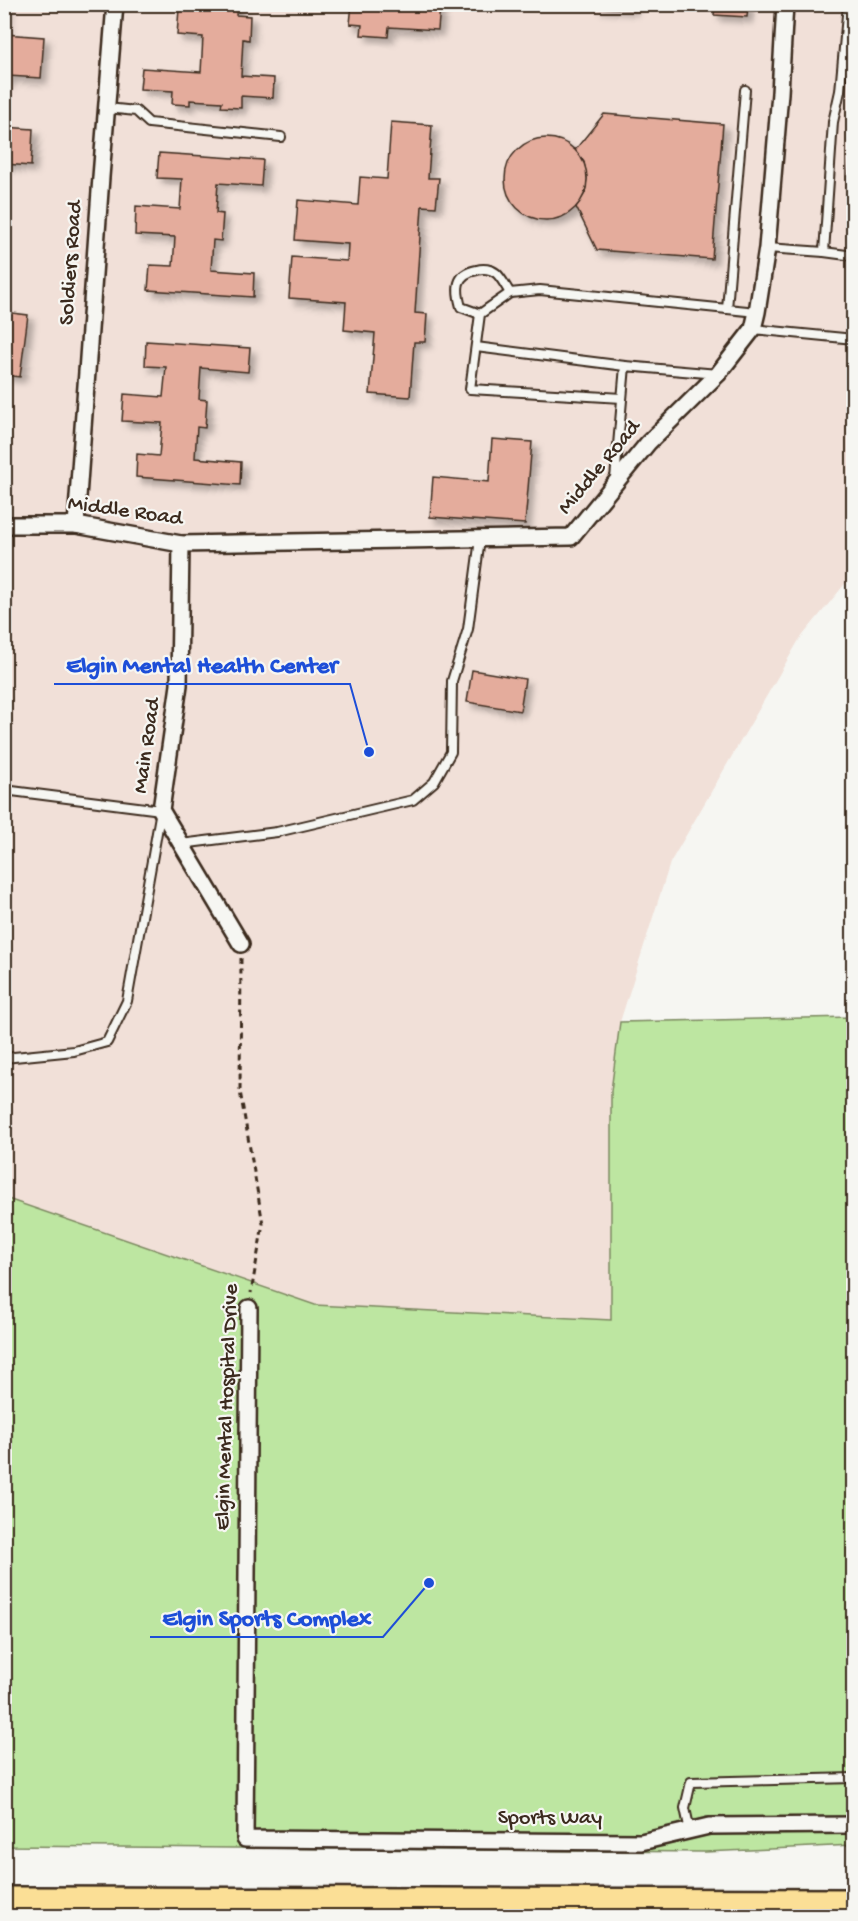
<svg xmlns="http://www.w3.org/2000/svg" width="858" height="1921" font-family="'Gochi Hand',sans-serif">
	<defs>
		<filter id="shadow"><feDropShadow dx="5.5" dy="5.5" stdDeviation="3" flood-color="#0004"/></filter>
	</defs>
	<rect width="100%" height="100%" fill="#f6f6f2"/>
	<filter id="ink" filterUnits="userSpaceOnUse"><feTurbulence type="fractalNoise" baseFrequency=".0167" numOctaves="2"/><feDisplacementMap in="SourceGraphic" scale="12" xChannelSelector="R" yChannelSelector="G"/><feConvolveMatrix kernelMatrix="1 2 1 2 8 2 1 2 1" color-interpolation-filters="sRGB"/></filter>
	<g filter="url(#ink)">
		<path fill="#f1e0d8" d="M4,5H853V574L799,640L670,863L620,1022L611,1091L612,1321L249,1308L5,1218Z"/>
		<path fill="#bde6a1" stroke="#7c8860" stroke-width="1.5" d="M853,1017V1845L705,1852L5,1846V1198L315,1305L611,1320V1091L620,1022Z"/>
		<g fill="#e4ac9c" stroke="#3b2a1e" stroke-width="1.5" filter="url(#shadow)">
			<path d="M4,4H7L5,34L44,37L41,78L8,76V82H4Z"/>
			<path d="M205,4H237L236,15L250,16L249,40L243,39L241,76L274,78L273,98L241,96V108L221,107L222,102L190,100V105L172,104L173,91L140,89L142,68L201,72L203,37L177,35L179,9L205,11Z"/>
			<path d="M352,4L440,6L438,30L389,27L388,37L361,35L362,25L350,24Z"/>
			<path d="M596,4H633V9L596,7Z"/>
			<path d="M715,4H748L747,17L714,15Z"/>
			<path d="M854,97V217H845Z"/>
			<path d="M604,114L723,124L712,259L597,250L576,207L585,193L587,178L584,162L575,150Z"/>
			<path d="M391,122L432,125L428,178H439L436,207L422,206L415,313L427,314L425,342H414L410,397L370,394L375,333L344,330L346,302L289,298L292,257L347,261L348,244L295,240L298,200L358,205L360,177L387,179Z"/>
			<path d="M4,127L33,129L31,166L4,164Z"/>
			<circle cx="546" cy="179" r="41"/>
			<path d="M159,153L263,160L261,186L218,183L216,213L223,214L221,241L213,240L211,270L254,273L253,297L148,290L150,265L173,266L175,237L135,235L136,206L180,209L182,179L157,178Z"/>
			<path d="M4,312L28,315L20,377L4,375Z"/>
			<path d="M146,341L250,348L248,372L201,368L199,399L207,400L205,428L197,427L195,458L241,462L240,485L136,477L137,454L159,456L162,423L122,421L124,394L163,397L166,367L145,366Z"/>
			<path d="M492,439L532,442L525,524L430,517L433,477L489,482Z"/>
			<path d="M472,670L525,679L520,711L467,702Z"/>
		</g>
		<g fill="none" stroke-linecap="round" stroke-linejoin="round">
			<defs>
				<g id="lane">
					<path d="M848,4L840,91L833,122L824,252L854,256"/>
					<path d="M107,108L136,111L149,123L281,137"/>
					<path d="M767,248L824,252"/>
					<path d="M727,309L745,90"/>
					<path d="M480,314L461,307C456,289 455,274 477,270C483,268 491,269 496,273C501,277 506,287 510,293"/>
					<path d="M753,329L854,339"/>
					<path d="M476,347L625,366"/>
					<path d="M622,398L470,389L480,314L510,293L540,290L757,312"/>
					<path d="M615,479L625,366L718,374"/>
					<path d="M4,790L161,810L127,1001L107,1042L74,1051L4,1058"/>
					<path d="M181,844L277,832L413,800L434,782L451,752L452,681L468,629L480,539"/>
					<path d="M690,1831L685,1808L691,1782L854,1778"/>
				</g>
				<g id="street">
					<path d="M4,525H76L181,544L571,537L648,443L718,374L753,329L757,312L767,248L780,93L785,4"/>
					<path d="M76,525L101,177L115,4"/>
					<path d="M181,544L179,685L161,810L241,944"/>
					<path d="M249,1308L245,1839L641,1842L709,1826L854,1825"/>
				</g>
				<path id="highway" d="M4,1901L854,1903"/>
			</defs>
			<use href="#lane" stroke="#3b2a1e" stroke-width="12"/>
			<use href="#street" stroke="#3b2a1e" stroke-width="20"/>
			<use href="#highway" stroke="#3b2a1e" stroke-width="32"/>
			<path stroke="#3b2a1e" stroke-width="3" stroke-dasharray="6 4.5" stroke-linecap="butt" d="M241,958L240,1091L263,1224L251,1293"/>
			<use href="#lane" stroke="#f6f6f2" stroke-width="8"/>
			<use href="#street" stroke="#f6f6f2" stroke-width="15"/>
			<use href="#highway" stroke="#fbdf96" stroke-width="27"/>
		</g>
	</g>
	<g text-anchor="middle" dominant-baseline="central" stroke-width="4.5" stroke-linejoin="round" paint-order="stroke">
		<g font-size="22" fill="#3b2a1e" stroke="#f6f6f2">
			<text transform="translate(72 263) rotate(-86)">Soldiers Road</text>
			<text transform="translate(600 468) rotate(-50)">Middle Road</text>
			<text transform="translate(125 512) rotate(8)">Middle Road</text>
			<text transform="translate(148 746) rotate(-82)">Main Road</text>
			<text transform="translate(228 1407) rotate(-88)">Elgin Mental Hospital Drive</text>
			<text x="550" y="1819">Sports Way</text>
		</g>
	</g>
	<path fill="none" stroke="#1d4ed8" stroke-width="2" d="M369 752L350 684H54M429 1583L383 1637H150"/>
	<g fill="#1d4ed8" stroke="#f6f6f2" stroke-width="2">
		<circle cx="369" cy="752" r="6"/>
		<circle cx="429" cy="1583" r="6"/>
	</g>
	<g font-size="24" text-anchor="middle" font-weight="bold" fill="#1d4ed8" stroke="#f6f6f2" stroke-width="4.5" stroke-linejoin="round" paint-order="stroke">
		<text x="202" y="672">Elgin Mental Health Center</text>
		<text x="267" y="1625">Elgin Sports Complex</text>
	</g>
	<rect width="858" height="1921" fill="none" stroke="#f6f6f2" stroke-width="24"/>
	<rect x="12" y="12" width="834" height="1897" fill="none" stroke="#3b2a1e" stroke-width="2" filter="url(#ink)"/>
</svg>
